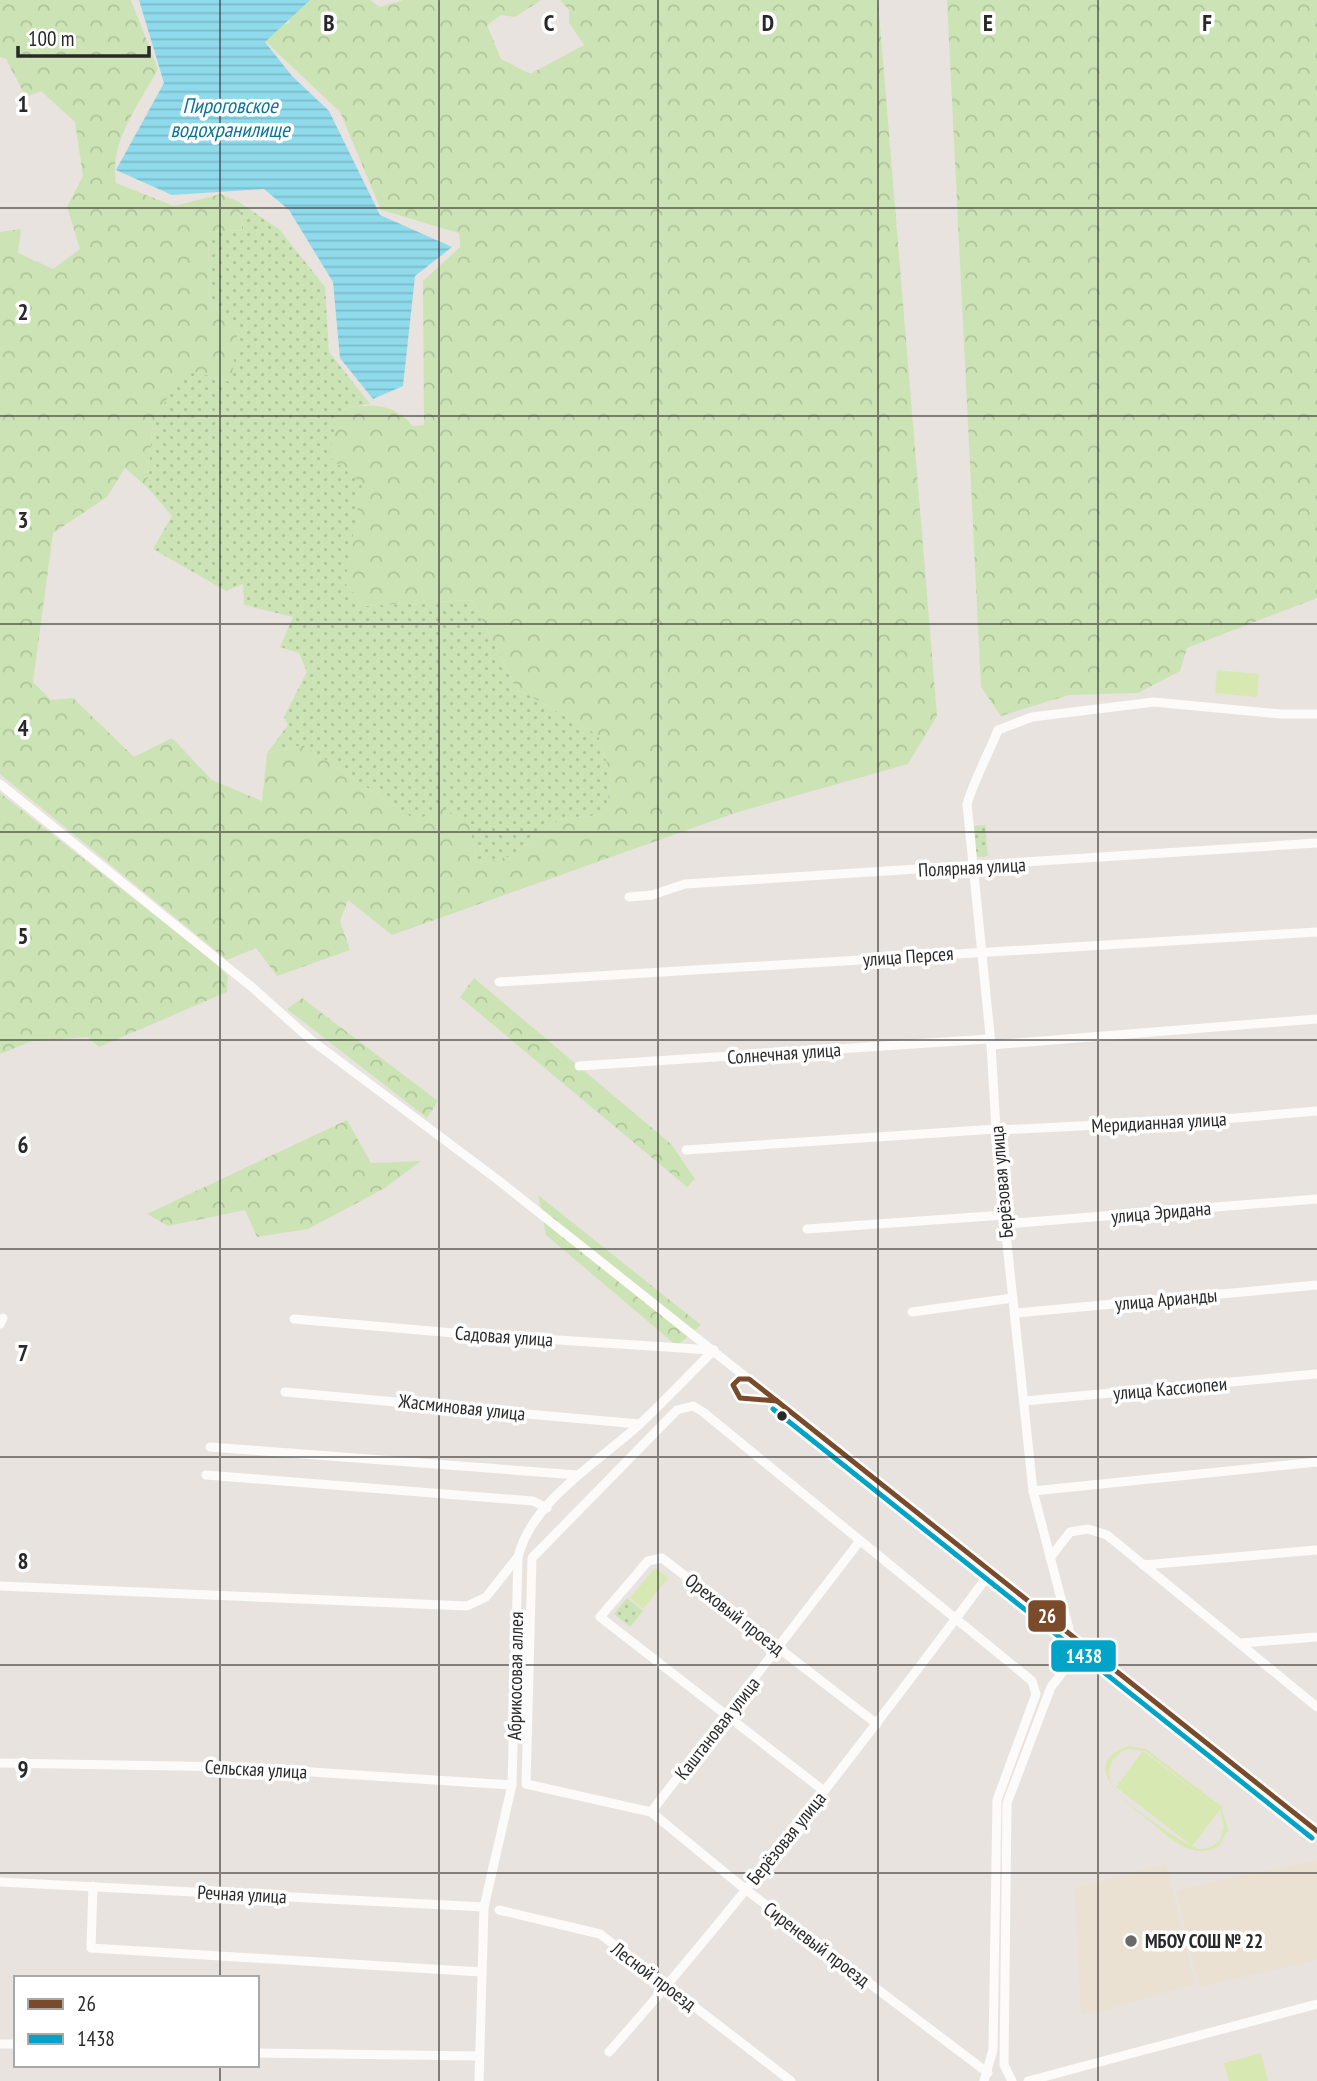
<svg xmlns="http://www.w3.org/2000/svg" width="1317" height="2081" font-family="'PT Sans Narrow',sans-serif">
	<defs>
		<pattern id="grass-dots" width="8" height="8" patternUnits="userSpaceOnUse" patternTransform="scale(1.75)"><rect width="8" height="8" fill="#cce4b5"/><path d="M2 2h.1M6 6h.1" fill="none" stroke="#afc49c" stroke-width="1.8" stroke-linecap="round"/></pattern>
		<pattern id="forest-crowns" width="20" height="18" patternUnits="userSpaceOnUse" patternTransform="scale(1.75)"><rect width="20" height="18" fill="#cce4b5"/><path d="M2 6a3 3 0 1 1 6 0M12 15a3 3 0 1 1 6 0" fill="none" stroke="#afc49c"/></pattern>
		<pattern id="water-rules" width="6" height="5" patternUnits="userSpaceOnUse" patternTransform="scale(1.75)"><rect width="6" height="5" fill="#8fdaeb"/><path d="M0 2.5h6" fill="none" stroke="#7bbbca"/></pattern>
	</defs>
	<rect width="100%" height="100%" fill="#e8e3de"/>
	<g fill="#ebe1d2">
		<path d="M1317,1860V1960L1199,1987L1176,1890Z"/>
		<path d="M1166,1864L1195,1984L1102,2011L1081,2014L1074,1888Z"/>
	</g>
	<g fill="url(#grass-dots)">
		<path d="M239,202L279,229L325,287L329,352L370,404L342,409L363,484L345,583L366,606L472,600L516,688L598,735L611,776L606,814L559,820L509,857L477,863L469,823L417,821L303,745L267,753L288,725L284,717L307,672L299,653L280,647L293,617L244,605L243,584L226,591L153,549L172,516L147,487L153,422L185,368L230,382L238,333L210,304L208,232L242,230Z"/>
		<path d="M985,825L988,856L976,857L974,826Z"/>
		<path d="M627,1598L643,1611L630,1627L614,1614Z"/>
	</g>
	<g fill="url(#forest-crowns)">
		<path d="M0,0H131L158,69C139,104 109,142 116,183L174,206L221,194L239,202L242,230L208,232L210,304L238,332L231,382L185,369L153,422L147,487L125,468L107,497L53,533L33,682L51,700L73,698L134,757L172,738L212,780L262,801L267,753L303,745L417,821L439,806L469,823L477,863L509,857L559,820L606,814L611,776L598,735L516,688L472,600L365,606L345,583L362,484L328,456L342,409C372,404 392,402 413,426L424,425L423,281L460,247L459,233L381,210L340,112L264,40L261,31L289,23L290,7L300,0H370L380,7L403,0H541L515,17L501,15L487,25L501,59L530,74L584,45L569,23V10L560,0H878L937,716L908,764L735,813L392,935L348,900L340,921L350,950L277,976L256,948L227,960L0,774V232L21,229L18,253L53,269L80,249L67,207L83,176L75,122L41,91L26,97L6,59L0,57Z"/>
		<path d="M947,0H1317V598L1187,648L1180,671L1138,693L1069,695L1001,716L981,687Z"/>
		<path d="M0,793L214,962L228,976L227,992L99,1047L88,1037L32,1041L0,1054Z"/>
		<path d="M474,978L671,1144L695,1179L687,1187L460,997Z"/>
		<path d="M302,998L438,1101L427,1118L287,1009Z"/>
		<path d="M347,1120L371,1163L421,1161L385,1188L308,1229L257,1237L245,1210L168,1226L147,1214Z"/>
		<path d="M538,1195L701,1325L677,1346L546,1235Z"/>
	</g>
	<g fill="#d8e8b3" fill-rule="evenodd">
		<path d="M1217,670L1259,674L1257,697L1215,693Z"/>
		<path d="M655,1568L668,1578L643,1609L630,1598Z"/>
		<path d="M1129,1746L1146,1749L1221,1806L1228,1830L1218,1847C1207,1853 1193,1852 1182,1846C1171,1841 1161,1830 1152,1823C1131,1806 1073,1764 1129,1746ZM1129,1749L1145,1751L1220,1810L1143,1751L1116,1787L1192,1846L1220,1810L1224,1827L1220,1840C1215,1845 1209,1849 1201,1849C1187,1848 1120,1800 1113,1787C1104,1771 1112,1753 1129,1749Z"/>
		<path d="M1261,2053L1268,2081H1229L1224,2063Z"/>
	</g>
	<path fill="url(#water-rules)" d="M139,0H310L265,42L292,76L329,111L380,215L452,247L415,276L403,386L373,399L340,358L333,282L289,210L264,189L172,195L116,170L164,83Z"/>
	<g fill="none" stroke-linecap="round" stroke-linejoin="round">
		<g stroke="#fcfbfa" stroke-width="9">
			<path d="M0,784L253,988L311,1040L498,1180L1317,1831"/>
			<path d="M629,897L652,895L685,884L1317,843"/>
			<path d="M499,982L1317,932"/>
			<path d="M991,1045L1317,1019"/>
			<path d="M579,1066L989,1039"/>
			<path d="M1000,1130L1236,1118L1317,1111"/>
			<path d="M686,1150L996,1129"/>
			<path d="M1005,1224L1317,1199"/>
			<path d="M807,1229L1004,1215"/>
			<path d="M912,1312L1013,1298"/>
			<path d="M1016,1313L1317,1285"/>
			<path d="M294,1319L465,1334L712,1350"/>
			<path d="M0,1324L3,1318"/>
			<path d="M285,1392L639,1424"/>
			<path d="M1024,1401L1317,1374"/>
			<path d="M210,1447L578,1475"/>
			<path d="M206,1475L533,1501L547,1508"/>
			<path d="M1033,1491L1317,1462"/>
			<path d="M1050,1558L1070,1532L1088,1529L1107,1535L1317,1707"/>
			<path d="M1143,1565L1317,1550"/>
			<path d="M0,1586L467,1606L486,1597L517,1558"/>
			<path d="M1071,1637L1033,1491L1005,1224L1000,1130L996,1129L991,1045L967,804C975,778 988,755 998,730L1032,717L1154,702L1280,714H1317"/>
			<path d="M1242,1643L1317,1637"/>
			<path d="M0,1763L236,1767L512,1785"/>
			<path d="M824,1791L600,1617L648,1561L662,1558L877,1724"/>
			<path d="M651,1812L859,1542"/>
			<path d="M0,1882L484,1907"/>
			<path d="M93,1886L91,1948L481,1972"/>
			<path d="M499,1910L600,1934L791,2081"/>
			<path d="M0,2044H16"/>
			<path d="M609,2052C744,1899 868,1736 990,1573"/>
			<path d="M257,2053L479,2056"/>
			<path d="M479,2081L484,1907L512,1785L518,1557C532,1500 600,1461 641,1423C666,1399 690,1374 714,1350"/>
			<path d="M984,2081L993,2050L997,1800L1036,1694L1032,1681L703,1412L693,1406L677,1410L532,1558L526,1784L651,1812L745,1889L988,2073"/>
			<path d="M1012,2081L1004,2065L1007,1803L1051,1687L1083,1646"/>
			<path d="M1028,2081L1317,2004"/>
		</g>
		<defs>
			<g id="bus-1">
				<path d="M739,1379H749L777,1401L740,1398L733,1385Z"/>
				<path d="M777,1401L1317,1831"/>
			</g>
			<path id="bus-2" d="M773,1409L1312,1838"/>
		</defs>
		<use href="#bus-1" stroke="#fff" stroke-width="10"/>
		<use href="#bus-2" stroke="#fff" stroke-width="10"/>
		<use href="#bus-1" stroke="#7a4b2a" stroke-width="5"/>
		<use href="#bus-2" stroke="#02a3c6" stroke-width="5"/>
	</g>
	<path fill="none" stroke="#292929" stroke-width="2" stroke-opacity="0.55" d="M220,0V1978M439,0V2081M658,0V2081M878,0V2081M1098,0V2081M0,208H1317M0,416H1317M0,624H1317M0,832H1317M0,1040H1317M0,1249H1317M0,1457H1317M0,1665H1317M0,1873H1317M220,2065V2081"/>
	<circle fill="#292929" stroke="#fff" stroke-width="2.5" cx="782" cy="1416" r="6"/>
	<circle fill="#6c6a68" stroke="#fff" stroke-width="2.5" cx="1131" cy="1941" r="7"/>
	<g text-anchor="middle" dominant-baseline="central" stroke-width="7" stroke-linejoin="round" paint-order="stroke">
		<g font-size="19" fill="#292929" stroke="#fff">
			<text transform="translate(972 867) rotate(-3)">Полярная улица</text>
			<text transform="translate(908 956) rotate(-4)">улица Персея</text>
			<text transform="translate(784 1053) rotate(-4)">Солнечная улица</text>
			<text transform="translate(1159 1122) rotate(-3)">Меридианная улица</text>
			<text transform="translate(1001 1182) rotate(-95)">Берёзовая улица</text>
			<text transform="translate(1161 1212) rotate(-5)">улица Эридана</text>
			<text transform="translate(1166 1299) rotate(-5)">улица Арианды</text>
			<text transform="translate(504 1336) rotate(4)">Садовая улица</text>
			<text transform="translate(1170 1388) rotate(-5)">улица Кассиопеи</text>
			<text transform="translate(462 1407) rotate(6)">Жасминовая улица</text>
			<text transform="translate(735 1614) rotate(38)">Ореховый проезд</text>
			<text transform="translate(515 1676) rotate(-89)">Абрикосовая аллея</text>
			<text transform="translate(717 1728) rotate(-52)">Каштановая улица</text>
			<text transform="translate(256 1769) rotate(3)">Сельская улица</text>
			<text transform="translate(786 1838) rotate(-51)">Берёзовая улица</text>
			<text transform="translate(242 1894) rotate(3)">Речная улица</text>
			<text transform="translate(817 1944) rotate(37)">Сиреневый проезд</text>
			<text transform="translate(654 1976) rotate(37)">Лесной проезд</text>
		</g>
		<g font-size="19" font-weight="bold" fill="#292929" stroke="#fff" text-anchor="start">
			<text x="1145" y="1941">МБОУ СОШ № 22</text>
		</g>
		<g font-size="21" font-style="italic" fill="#0a739c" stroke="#fff">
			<text x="230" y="105">Пироговское<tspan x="230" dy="24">водохранилище</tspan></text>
		</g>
	</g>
	<g font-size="23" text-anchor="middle" font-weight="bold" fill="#292929" stroke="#fff" stroke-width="7" stroke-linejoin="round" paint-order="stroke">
		<text x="329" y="31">B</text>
		<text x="549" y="31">C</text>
		<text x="768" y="31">D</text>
		<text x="988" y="31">E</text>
		<text x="1207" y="31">F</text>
		<text x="23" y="112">1</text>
		<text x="23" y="320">2</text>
		<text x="23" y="528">3</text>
		<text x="23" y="736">4</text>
		<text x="23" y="944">5</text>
		<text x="23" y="1153">6</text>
		<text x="23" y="1361">7</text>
		<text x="23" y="1569">8</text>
		<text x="23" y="1777">9</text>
	</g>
	<g stroke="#fff" stroke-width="2.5">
		<rect x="1027" y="1599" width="40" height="34" rx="7" fill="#7a4b2a"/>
		<rect x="1050" y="1639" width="67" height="34" rx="7" fill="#02a3c6"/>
	</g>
	<g font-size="19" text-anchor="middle" font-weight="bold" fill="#fff">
		<text x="1047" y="1623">26</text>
		<text x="1084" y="1663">1438</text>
	</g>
	<rect x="14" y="1976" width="245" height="91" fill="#ffffff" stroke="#a9a9a9" stroke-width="2"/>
	<rect x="28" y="1999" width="35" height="10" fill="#7a4b2a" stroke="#a9a9a9" stroke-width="2"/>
	<text x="77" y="2011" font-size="21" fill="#292929">26</text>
	<rect x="28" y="2034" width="35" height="10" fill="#02a3c6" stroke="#a9a9a9" stroke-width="2"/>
	<text x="77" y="2046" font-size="21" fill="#292929">1438</text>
	<path d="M18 46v10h131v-10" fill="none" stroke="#292929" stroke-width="3.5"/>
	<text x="28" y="46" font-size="21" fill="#292929" stroke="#ffffff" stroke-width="5" paint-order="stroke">100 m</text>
</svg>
